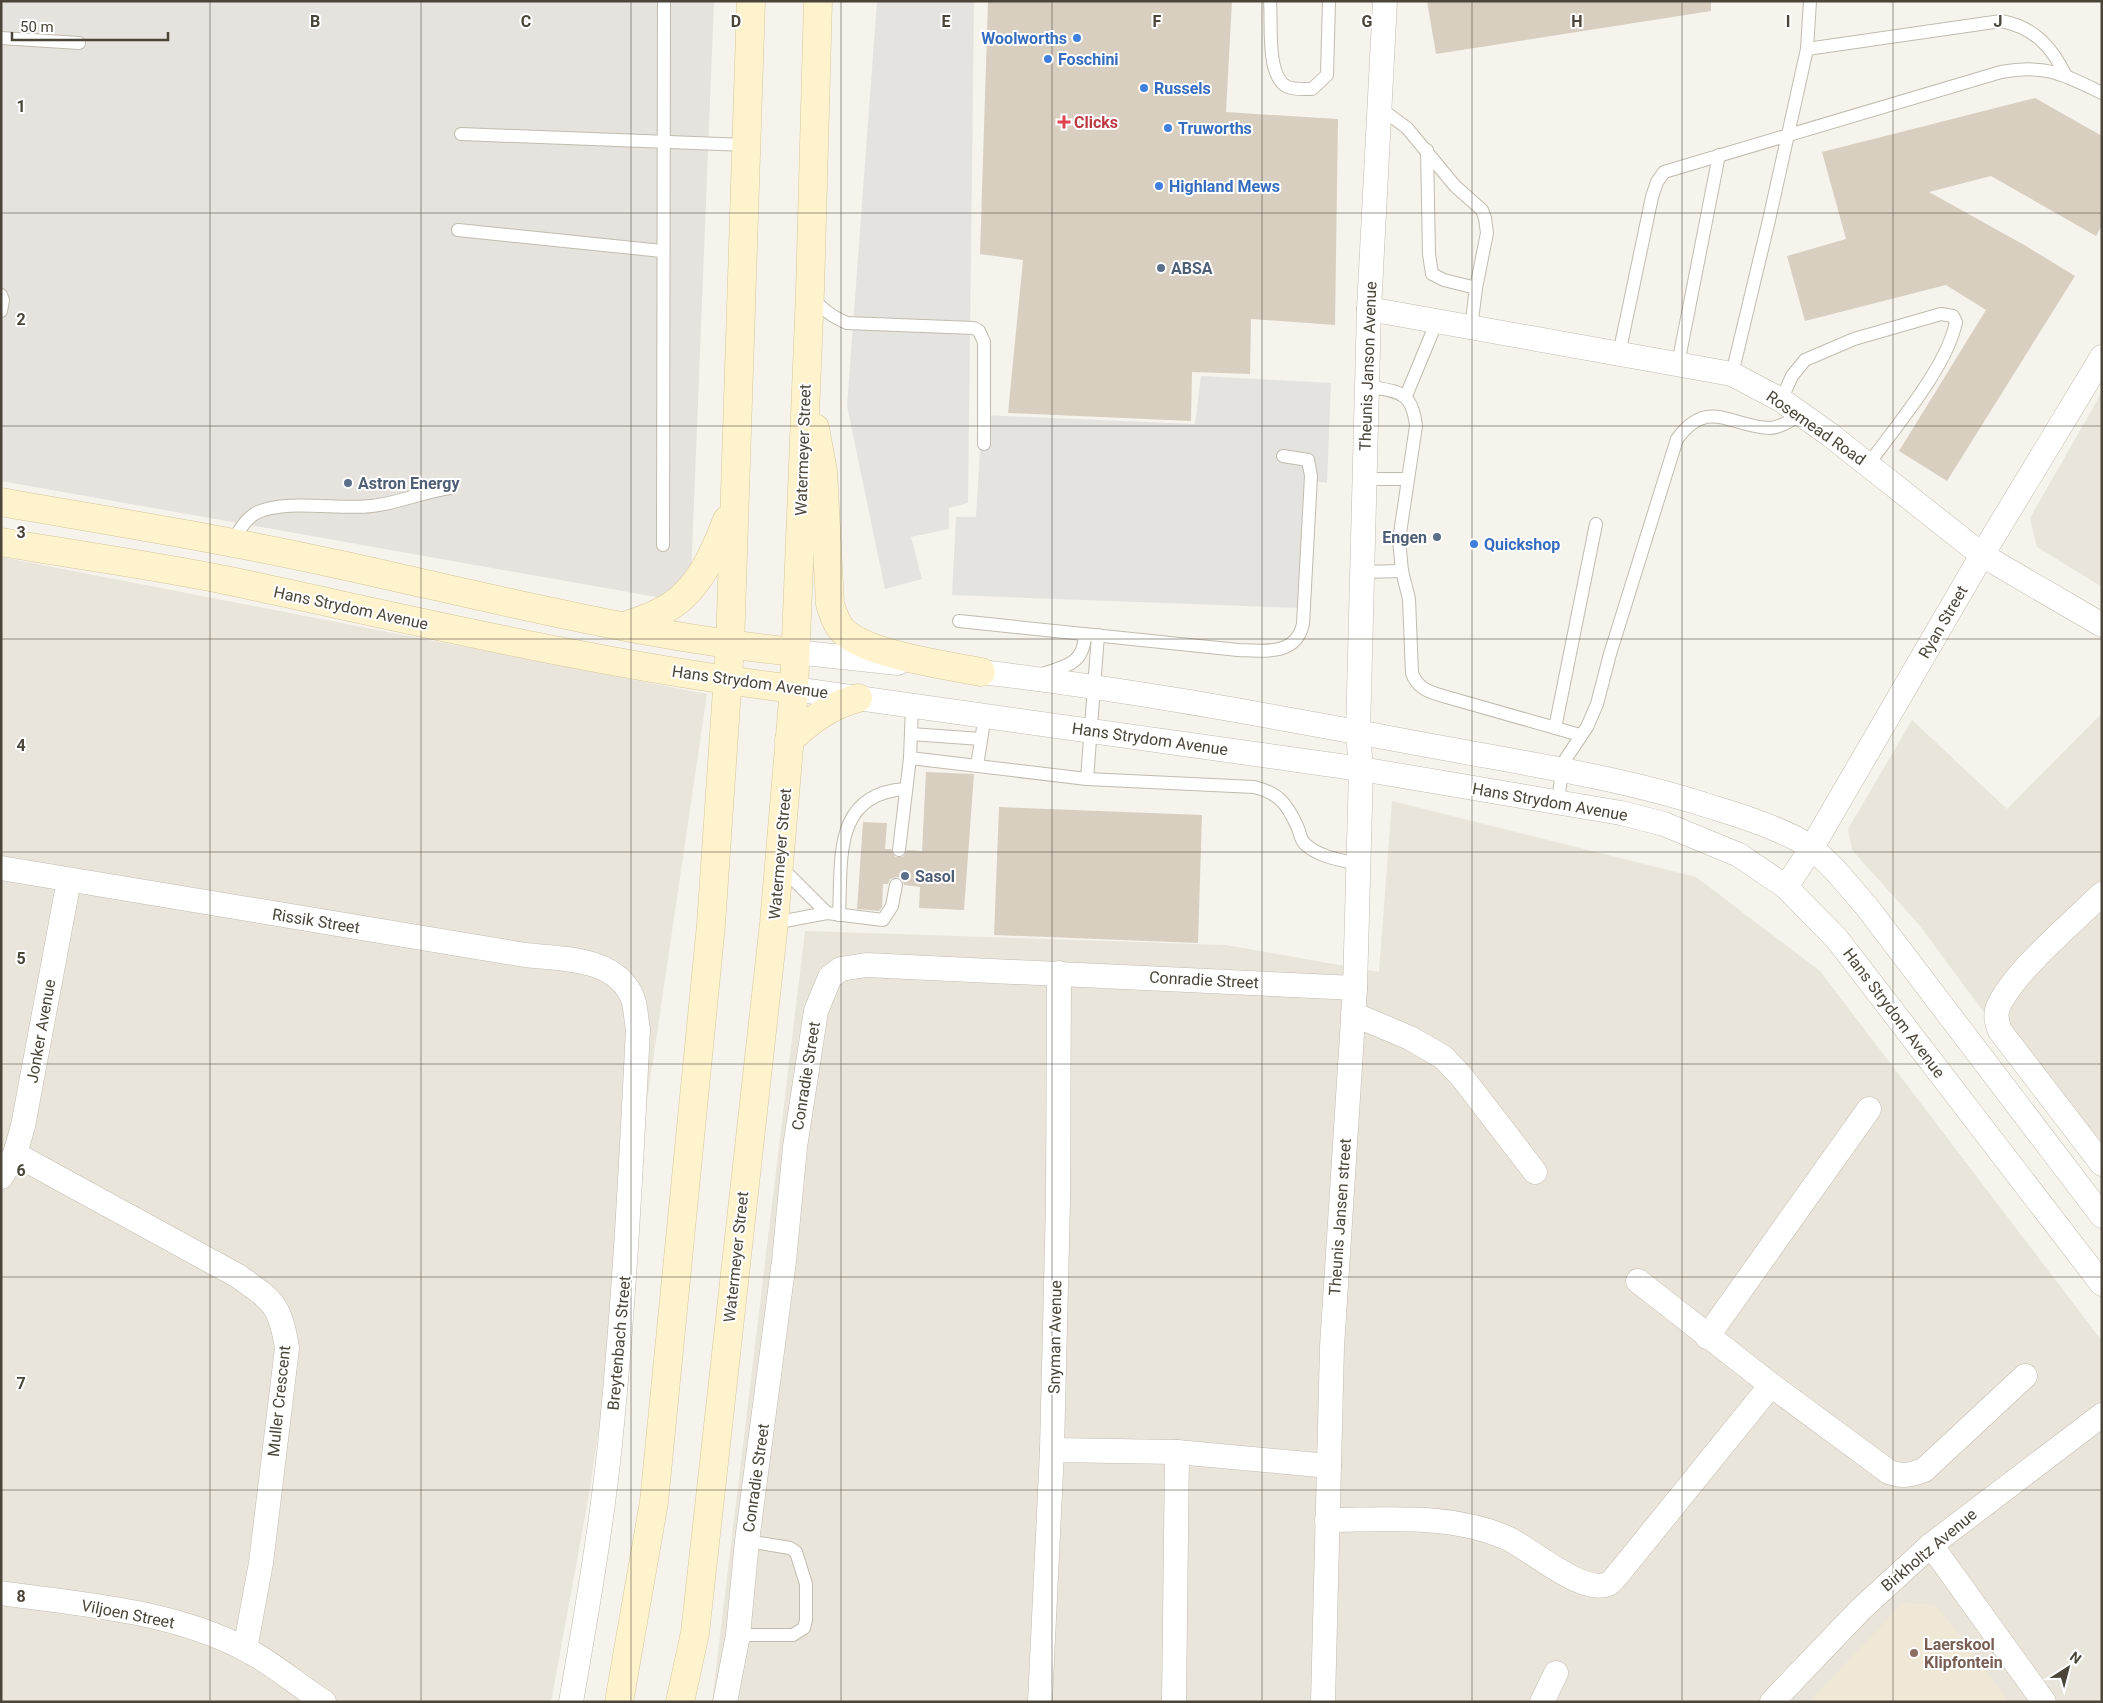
<svg xmlns="http://www.w3.org/2000/svg" width="2103" height="1703" font-family="Roboto,sans-serif">
	<rect width="100%" height="100%" fill="#f6f3ec"/>
	<g fill="#eae5da">
		<path d="M2102,392V587L2037,547L2030,518Z"/>
		<path d="M1,557L707,694L589,1495L551,1702H1Z"/>
		<path d="M2102,713V1172L1920,926L1852,850L1848,829L1912,720L2007,809Z"/>
		<path d="M1392,801L1696,877L1820,971L2102,1341V1702H712L805,931L1226,945L1379,972Z"/>
	</g>
	<path fill="#e6e2dd" d="M1,1H714L690,603L1,481Z"/>
	<path fill="#efe8d6" d="M1903,1603L1936,1605L2009,1702H1809Z"/>
	<g fill="#e5e3e0">
		<path d="M877,1H974L968,503L949,508V529L911,537L922,579L885,589L847,406Z"/>
		<path d="M1201,376L1331,383L1327,483L1307,480L1298,608L952,595L956,517H976L982,415L1195,424Z"/>
	</g>
	<g fill="#d8cfc1">
		<path d="M988,1H1232L1226,112L1338,119L1335,325L1251,319L1250,374L1192,372L1191,421L1008,413L1023,260L980,254Z"/>
		<path d="M1427,1H1711V11L1436,54Z"/>
		<path d="M2035,98L2102,136V225L2096,236L1991,176L1929,192L2026,246L2075,276L1947,481L1899,451L1986,310L1946,285L1805,321L1787,256L1846,239L1822,152Z"/>
		<path d="M926,772L974,774L964,910L919,908L920,887L904,885L902,879L897,877L890,879L888,884H883L882,907L879,911L857,909L863,822L887,823L885,849H891L895,857H903L907,850L922,851Z"/>
		<path d="M999,807L1202,815L1198,943L994,935Z"/>
	</g>
	<g fill="none" stroke-linecap="round" stroke-linejoin="round">
		<defs>
			<g id="lane">
				<path d="M1270,1C1272,22 1266,74 1286,86C1293,90 1304,89 1312,89L1327,75L1329,1"/>
				<path d="M1,38L79,43"/>
				<path d="M1807,49L2001,21C2034,27 2052,47 2066,76"/>
				<path d="M1380,108L1407,128L1455,186L1482,210L1485,218L1487,233L1476,288L1471,328"/>
				<path d="M461,134L746,145"/>
				<path d="M1427,150L1429,254L1432,274L1444,280L1476,288"/>
				<path d="M458,230L662,251"/>
				<path d="M1,295L3,300L1,311"/>
				<path d="M813,296C820,309 833,317 847,323L974,328L979,331L984,342V444"/>
				<path d="M1619,354L1652,197L1657,182L1664,172L2001,72C2045,64 2063,74 2102,93"/>
				<path d="M1678,364L1719,155"/>
				<path d="M1732,374L1769,220L1807,49L1810,1"/>
				<path d="M1367,386C1398,392 1412,390 1416,426L1399,540L1402,571L1409,599L1412,673C1417,688 1429,692 1443,696L1580,735"/>
				<path d="M1406,396L1437,321"/>
				<path d="M1781,400L1792,376L1805,360L1854,339L1941,314L1953,316L1956,322C1947,367 1896,426 1868,465"/>
				<path d="M1364,479H1407"/>
				<path d="M231,543C239,532 245,518 258,512C287,499 339,510 372,506C398,503 423,492 450,488"/>
				<path d="M663,545L664,1"/>
				<path d="M1362,572L1402,571"/>
				<path d="M959,621L1238,650C1264,651 1296,656 1303,624L1311,476L1308,460L1283,456"/>
				<path d="M1039,675C1064,666 1084,666 1085,634"/>
				<path d="M1555,728L1596,524"/>
				<path d="M911,734L981,739"/>
				<path d="M910,758L912,706"/>
				<path d="M977,766L985,715"/>
				<path d="M1087,779L1098,635"/>
				<path d="M1558,802L1562,770L1565,760L1587,727L1597,704L1610,654L1677,439C1708,397 1729,426 1769,428C1780,428 1792,420 1801,414"/>
				<path d="M899,850L910,758L1087,779L1254,787C1279,793 1287,804 1297,826C1300,832 1300,839 1305,844C1319,857 1340,860 1358,864"/>
				<path d="M781,867L827,913"/>
				<path d="M839,915C842,860 832,794 905,789"/>
				<path d="M774,923L827,913L883,920L892,906L896,885"/>
				<path d="M738,1635H793L804,1628L806,1620V1584L796,1552L790,1548L747,1541"/>
			</g>
			<g id="street">
				<path d="M1369,309L1732,374L1781,400L1829,434L1982,555L2102,625"/>
				<path d="M795,652L898,663"/>
				<path d="M963,670C1128,688 1291,720 1454,750C1541,766 1630,780 1715,808C1742,816 1769,825 1795,838C1824,853 1846,883 1867,907L2102,1216"/>
				<path d="M794,689L1361,769L1621,813L1664,824L1739,855L1786,887L1837,939L2102,1284"/>
				<path d="M1,868L525,955C562,959 617,957 633,999C636,1008 636,1020 638,1029C631,1168 624,1306 610,1444C601,1530 586,1616 571,1702"/>
				<path d="M1786,887L1811,849L1982,555L2102,357"/>
				<path d="M2102,894C2073,922 2015,971 1999,1005C1994,1014 1997,1023 2000,1031L2102,1164"/>
				<path d="M1353,1014L1410,1038L1443,1057L1462,1077L1535,1172"/>
				<path d="M15,1154L238,1276C273,1301 280,1304 287,1348L261,1563L245,1649"/>
				<path d="M1,1177L15,1154L23,1126L69,880"/>
				<path d="M1638,1281L1771,1385"/>
				<path d="M1707,1337L1869,1109"/>
				<path d="M1052,1450L1177,1452L1329,1466"/>
				<path d="M1327,1520C1386,1520 1451,1513 1507,1538C1531,1549 1582,1595 1608,1584C1612,1582 1616,1576 1619,1573L1771,1385L1889,1472C1902,1477 1911,1475 1924,1470L2025,1376"/>
				<path d="M1931,1545L2044,1702"/>
				<path d="M1,1593C83,1605 170,1610 245,1649C273,1663 297,1685 324,1702"/>
				<path d="M725,1702L738,1635L747,1541L784,1261L795,1147L816,1011L830,977L841,969L866,965L1355,988"/>
				<path d="M1040,1702L1052,1450L1058,1202L1059,973"/>
				<path d="M1174,1702L1177,1452"/>
				<path d="M1323,1702L1332,1347L1355,988L1361,769L1358,732L1369,309L1385,1"/>
				<path d="M1542,1702L1556,1673"/>
				<path d="M1772,1702L1861,1609L1931,1545L2102,1415"/>
			</g>
			<g id="secondary">
				<path d="M815,428L823,471L830,604C833,613 836,624 843,631C868,655 946,665 981,672"/>
				<path d="M1,502C114,522 229,540 341,565C492,598 641,637 795,652"/>
				<path d="M1,542C76,555 151,565 225,580C414,620 602,666 794,689"/>
				<path d="M624,626C636,622 649,618 660,612C697,595 714,554 727,520"/>
				<path d="M789,740C811,720 829,706 858,698"/>
				<path d="M619,1702L654,1502L711,925L730,646L751,1"/>
				<path d="M680,1702L695,1633L774,923L794,689L810,291L818,1"/>
			</g>
		</defs>
		<use href="#lane" stroke="#c2bbae" stroke-width="14"/>
		<use href="#street" stroke="#c2bbae" stroke-width="25"/>
		<use href="#secondary" stroke="#d6c79b" stroke-width="29"/>
		<use href="#lane" stroke="#fff" stroke-width="12"/>
		<use href="#street" stroke="#fff" stroke-width="24"/>
		<use href="#secondary" stroke="#fff3cd" stroke-width="28"/>
	</g>
	<path fill="none" stroke="#4b4439" stroke-width="1" stroke-opacity="0.55" d="M210,1V1702M421,1V1702M631,1V1702M841,1V1702M1052,1V1702M1262,1V1702M1472,1V1702M1682,1V1702M1893,1V1702M1,213H2102M1,426H2102M1,639H2102M1,852H2102M1,1064H2102M1,1277H2102M1,1490H2102"/>
	<g fill="#3f7fe0" stroke="#fff" stroke-width="2">
		<circle cx="1077" cy="38" r="5"/>
		<circle cx="1048" cy="59" r="5"/>
		<circle cx="1144" cy="88" r="5"/>
		<circle cx="1168" cy="128" r="5"/>
		<circle cx="1159" cy="186" r="5"/>
		<circle cx="1474" cy="544" r="5"/>
	</g>
	<path fill="#e0444e" stroke="#fff" stroke-width="2" d="M1061.5 114.5h5v5h5v5h-5v5h-5v-5h-5v-5h5z"/>
	<g fill="#5c6f8a" stroke="#fff" stroke-width="2">
		<circle cx="1161" cy="268" r="5"/>
		<circle cx="348" cy="483" r="5"/>
		<circle cx="1437" cy="537" r="5"/>
		<circle cx="905" cy="876" r="5"/>
	</g>
	<circle fill="#8d6e63" stroke="#fff" stroke-width="2" cx="1914" cy="1653" r="5"/>
	<g text-anchor="middle" dominant-baseline="central" stroke-width="4" stroke-linejoin="round" paint-order="stroke">
		<g font-size="16" font-weight="bold" fill="#366cbe" stroke="#fff" text-anchor="start">
			<text x="1067" y="38" text-anchor="end">Woolworths</text>
			<text x="1058" y="59">Foschini</text>
			<text x="1154" y="88">Russels</text>
			<text x="1178" y="128">Truworths</text>
			<text x="1169" y="186">Highland Mews</text>
			<text x="1484" y="544">Quickshop</text>
		</g>
		<g font-size="16" font-weight="bold" fill="#be3a42" stroke="#fff" text-anchor="start">
			<text x="1074" y="122">Clicks</text>
		</g>
		<g font-size="16" font-weight="bold" fill="#4e5e75" stroke="#fff" text-anchor="start">
			<text x="1171" y="268">ABSA</text>
			<text x="358" y="483">Astron Energy</text>
			<text x="1427" y="537" text-anchor="end">Engen</text>
			<text x="915" y="876">Sasol</text>
		</g>
		<g font-size="16" fill="#4b4439" stroke="#fff">
			<text transform="translate(1368 366) rotate(-88)">Theunis Janson Avenue</text>
			<text transform="translate(1816 428) rotate(35)">Rosemead Road</text>
			<text transform="translate(803 450) rotate(-88)">Watermeyer Street</text>
			<text transform="translate(351 608) rotate(12)">Hans Strydom Avenue</text>
			<text transform="translate(1943 622) rotate(-60)">Ryan Street</text>
			<text transform="translate(750 682) rotate(8)">Hans Strydom Avenue</text>
			<text transform="translate(1150 739) rotate(8)">Hans Strydom Avenue</text>
			<text transform="translate(1550 802) rotate(10)">Hans Strydom Avenue</text>
			<text transform="translate(780 854) rotate(-85)">Watermeyer Street</text>
			<text transform="translate(316 921) rotate(9)">Rissik Street</text>
			<text transform="translate(1204 980) rotate(3)">Conradie Street</text>
			<text transform="translate(1894 1013) rotate(53)">Hans Strydom Avenue</text>
			<text transform="translate(41 1031) rotate(-80)">Jonker Avenue</text>
			<text transform="translate(806 1076) rotate(-81)">Conradie Street</text>
			<text transform="translate(1340 1217) rotate(-86)">Theunis Jansen street</text>
			<text transform="translate(736 1257) rotate(-84)">Watermeyer Street</text>
			<text transform="translate(1055 1337) rotate(-89)">Snyman Avenue</text>
			<text transform="translate(619 1343) rotate(-85)">Breytenbach Street</text>
			<text transform="translate(279 1401) rotate(-84)">Muller Crescent</text>
			<text transform="translate(756 1478) rotate(-82)">Conradie Street</text>
			<text transform="translate(1929 1550) rotate(-40)">Birkholtz Avenue</text>
			<text transform="translate(128 1614) rotate(11)">Viljoen Street</text>
		</g>
		<g font-size="16" font-weight="bold" fill="#785e54" stroke="#fff" text-anchor="start">
			<text x="1924" y="1644">Laerskool<tspan x="1924" dy="18">Klipfontein</tspan></text>
		</g>
	</g>
	<g font-size="16" text-anchor="middle" font-weight="bold" fill="#4b4439" stroke="#fff" stroke-width="4" stroke-linejoin="round" paint-order="stroke">
		<text x="315" y="27">B</text>
		<text x="526" y="27">C</text>
		<text x="736" y="27">D</text>
		<text x="946" y="27">E</text>
		<text x="1157" y="27">F</text>
		<text x="1367" y="27">G</text>
		<text x="1577" y="27">H</text>
		<text x="1788" y="27">I</text>
		<text x="1998" y="27">J</text>
		<text x="21" y="112">1</text>
		<text x="21" y="325">2</text>
		<text x="21" y="538">3</text>
		<text x="21" y="751">4</text>
		<text x="21" y="964">5</text>
		<text x="21" y="1176">6</text>
		<text x="21" y="1389">7</text>
		<text x="21" y="1602">8</text>
	</g>
	<rect width="2103" height="1703" fill="none" stroke="#4b4439" stroke-width="5"/>
	<g transform="translate(2068 1668) rotate(36)" stroke="#ffffff" stroke-width="4" paint-order="stroke">
	<path d="M0-4L9 19L0 12L-9 19Z" fill="#4b4439"/>
	<text y="-8" font-size="14" font-weight="bold" text-anchor="middle" fill="#4b4439">N</text>
	</g>
	<path d="M12 32v8h156v-8" fill="none" stroke="#4b4439" stroke-width="2.5"/>
	<text x="20" y="32" font-size="15" fill="#4b4439" stroke="#ffffff" stroke-width="4" paint-order="stroke">50 m</text>
</svg>
